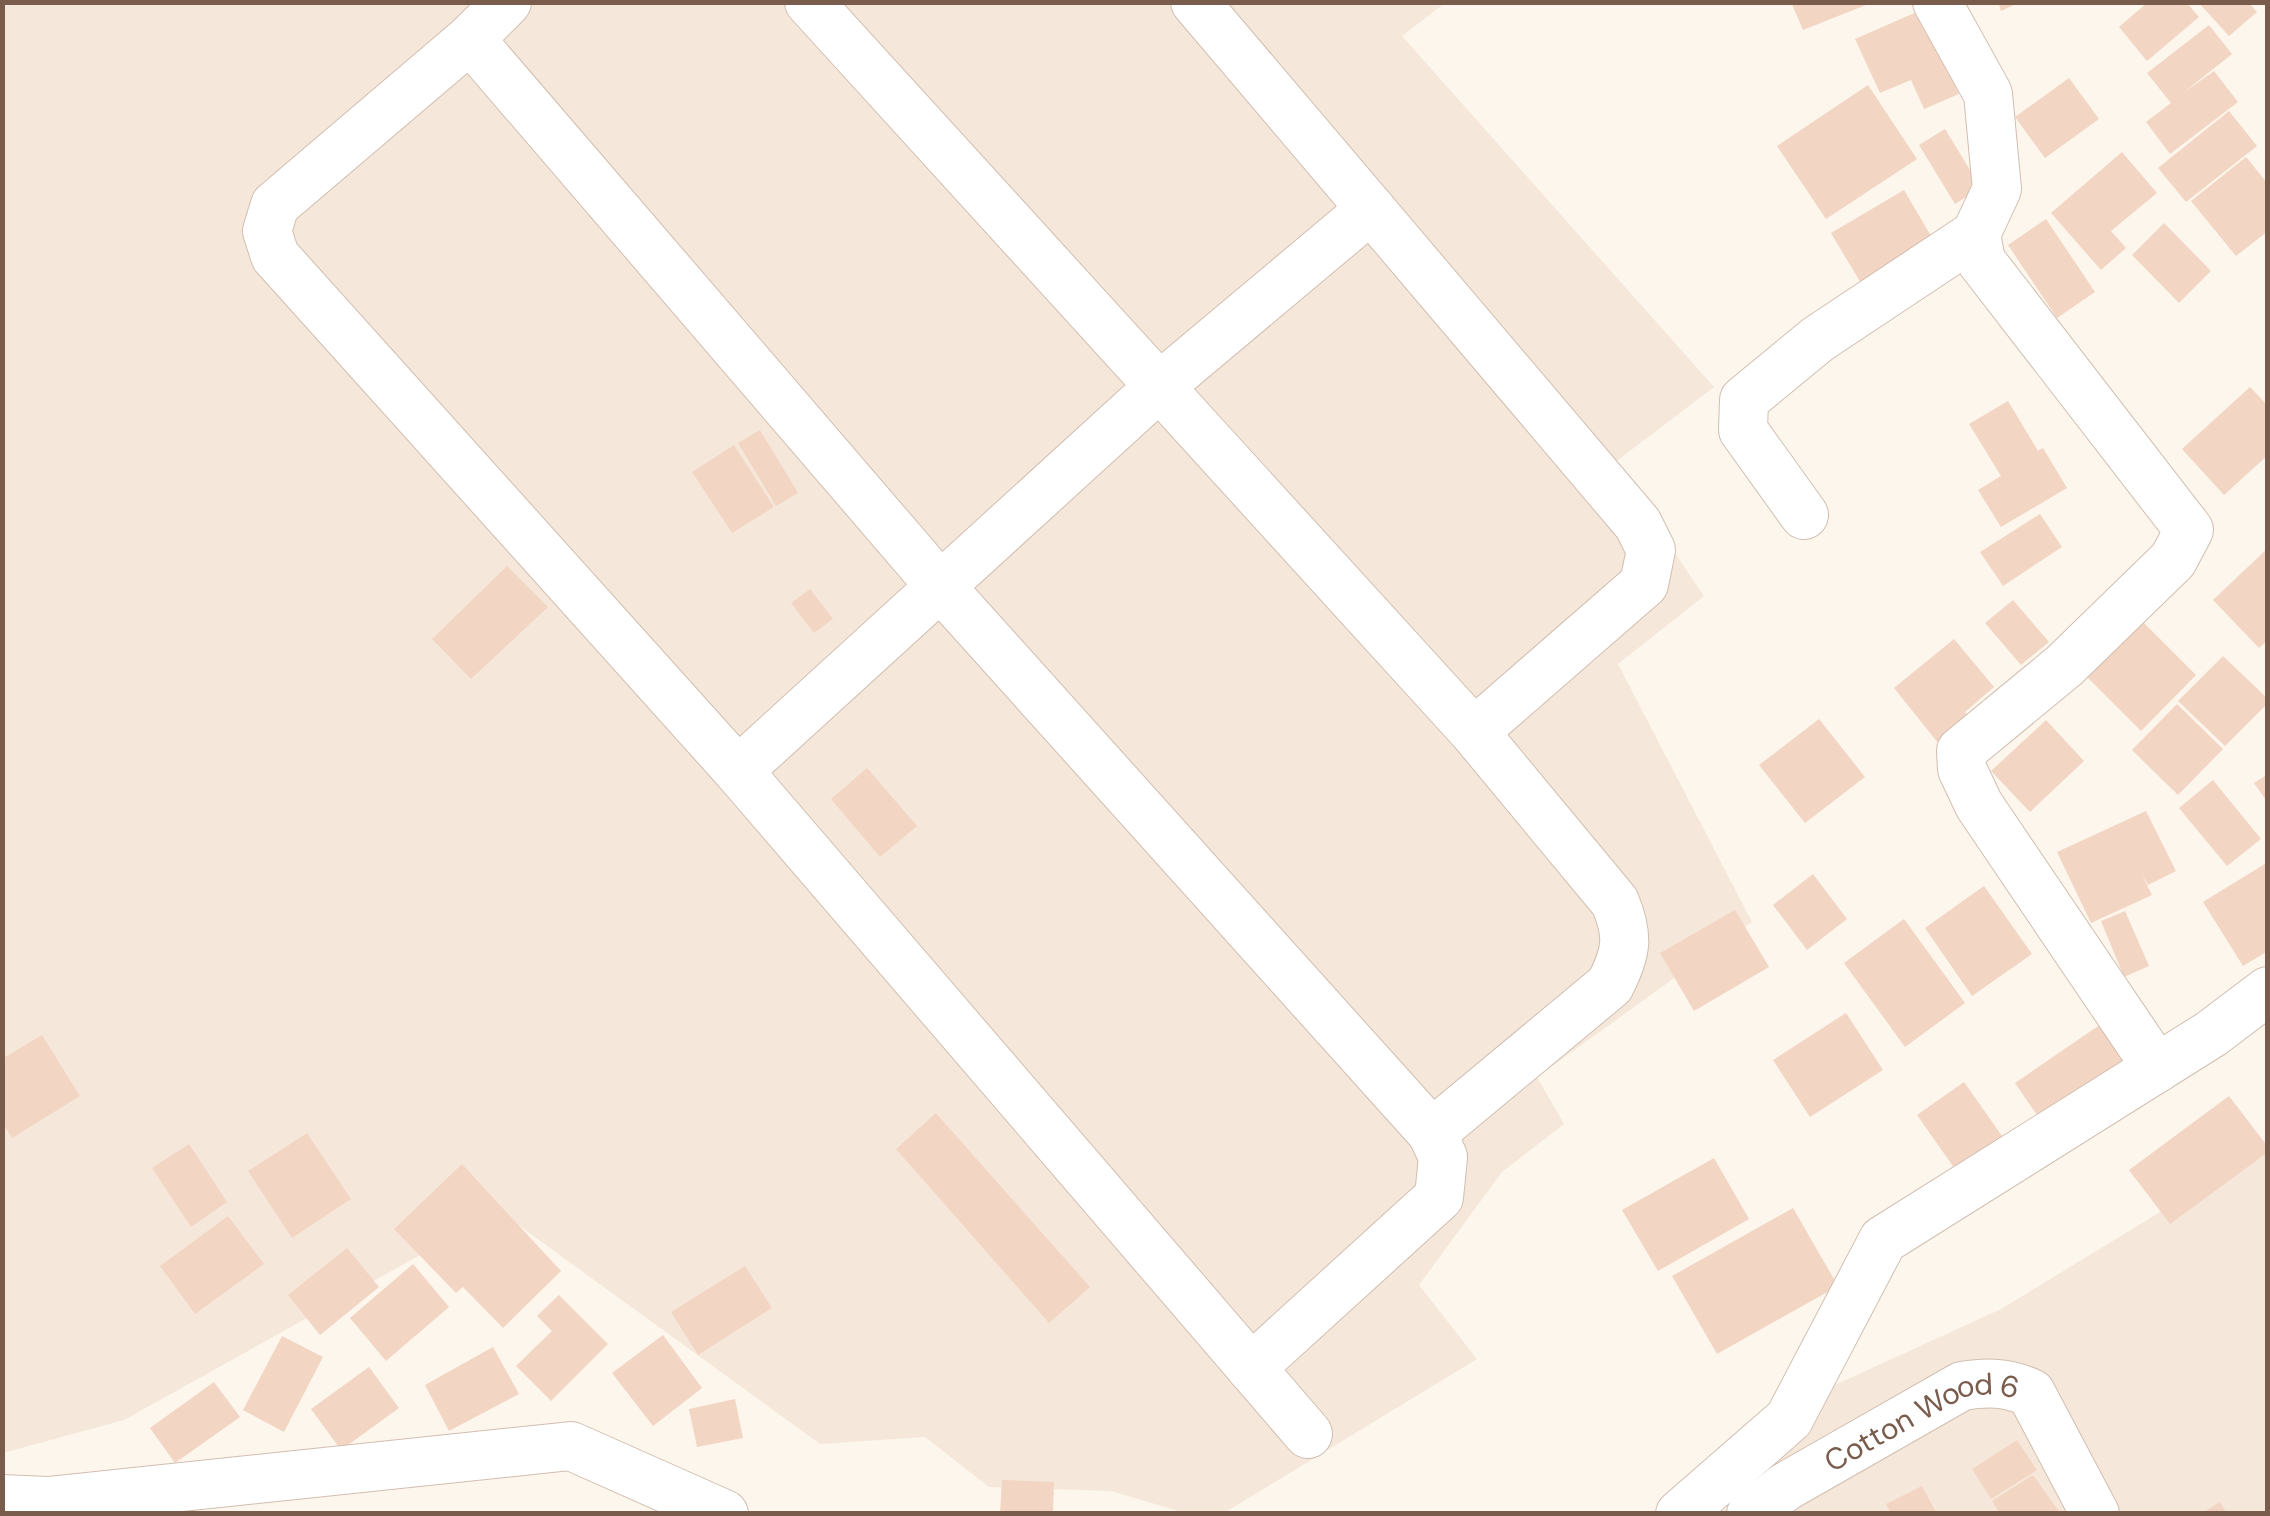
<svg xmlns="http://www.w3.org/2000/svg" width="2270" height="1516" font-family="'DM Sans',sans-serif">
	<rect width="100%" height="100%" fill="#fdf6ec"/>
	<g fill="#f5e8da">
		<path d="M3,3H1445L1402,36L1714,387L1614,463L1704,596L1618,664L1752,922L1537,1077L1564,1124L1502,1172L1419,1285L1477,1359L1224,1513H1185L1111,1491L989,1487L925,1437L820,1444L499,1211L124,1420L3,1453Z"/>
		<path d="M2267,1147V1513L1719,1514L1758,1485L1826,1389L2001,1309Z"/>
	</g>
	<g fill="#f3d5c3">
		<path d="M1791,2H1871V3L1803,30Z"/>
		<path d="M1998,2H2021L2001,11Z"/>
		<path d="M2148,2H2186L2199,17L2147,61L2119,27Z"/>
		<path d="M2198,2H2248L2257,12L2229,36Z"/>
		<path d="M1928,7L1945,64L1959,94L1924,109L1911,80L1880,93L1855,39Z"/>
		<path d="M2209,25L2232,54L2183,93L2214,71L2238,102L2170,154L2146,122L2171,103L2147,73Z"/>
		<path d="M2069,78L2099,119L2045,158L2015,117Z"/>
		<path d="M1868,85L1917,159L1826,219L1777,146Z"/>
		<path d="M2229,111L2257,146L2186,202L2158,168Z"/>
		<path d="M1945,129L1981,188L1955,204L1919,145Z"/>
		<path d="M2122,152L2157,193L2111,231L2126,248L2101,270L2051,213Z"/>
		<path d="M2246,157L2268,184V231L2236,256L2191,201Z"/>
		<path d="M1904,190L1941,253L1868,295L1831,233Z"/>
		<path d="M2046,219L2095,292L2057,318L2008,245Z"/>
		<path d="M2164,223L2211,271L2179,303L2132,255Z"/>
		<path d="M2250,387L2268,406V455L2224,495L2182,449Z"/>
		<path d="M2008,401L2038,451L2043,448L2067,488L2001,527L1978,490L2001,476L1969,424Z"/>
		<path d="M760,430L798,493L776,506L738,443Z"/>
		<path d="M734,445L774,507L732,533L692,472Z"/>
		<path d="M2040,514L2062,547L2003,586L1980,552Z"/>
		<path d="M2268,548V640L2259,648L2213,600Z"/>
		<path d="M507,566L548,607L471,679L432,639Z"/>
		<path d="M810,589L833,619L814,633L791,603Z"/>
		<path d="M2013,600L2049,642L2021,665L1985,623Z"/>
		<path d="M2142,621L2196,675L2141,731L2087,677Z"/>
		<path d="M1954,639L1994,687L1965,712L1978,728L1947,754L1894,688Z"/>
		<path d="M2223,656L2268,699V703L2225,746L2178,701Z"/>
		<path d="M2177,704L2223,749L2178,795L2132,750Z"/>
		<path d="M1819,719L1865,777L1805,823L1759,765Z"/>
		<path d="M2046,720L2084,761L2030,812L1991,771Z"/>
		<path d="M867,768L917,826L880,857L831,799Z"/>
		<path d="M2268,774V803L2254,783Z"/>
		<path d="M2213,780L2261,839L2227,866L2179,808Z"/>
		<path d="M2146,811L2176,871L2148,885L2141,873L2152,895L2091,923L2057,852Z"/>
		<path d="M2268,862V951L2243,966L2203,902Z"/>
		<path d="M1813,874L1847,919L1807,950L1773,905Z"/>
		<path d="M1984,886L2032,954L1972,996L1925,928Z"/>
		<path d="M1735,910L1769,967L1694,1011L1660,953Z"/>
		<path d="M2125,911L2149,966L2124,977L2101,921Z"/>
		<path d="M1904,919L1965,1003L1905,1047L1844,963Z"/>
		<path d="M1846,1013L1883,1070L1810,1117L1773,1060Z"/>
		<path d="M2107,1020L2143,1072L2050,1134L2015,1083Z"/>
		<path d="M42,1035L80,1096L12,1138L2,1122V1059Z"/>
		<path d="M1964,1082L2009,1146L1962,1179L1917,1115Z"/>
		<path d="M2229,1096L2268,1147V1152L2170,1224L2129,1170Z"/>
		<path d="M936,1113L1090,1287L1049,1323L896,1149Z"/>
		<path d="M307,1133L351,1199L292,1238L248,1171Z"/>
		<path d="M189,1144L227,1202L191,1227L152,1168Z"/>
		<path d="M1714,1158L1749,1219L1658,1271L1622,1210Z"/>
		<path d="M462,1164L561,1271L503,1328L463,1287L456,1293L394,1229Z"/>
		<path d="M1793,1208L1838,1286L1717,1354L1672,1276Z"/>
		<path d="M228,1216L264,1264L195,1314L160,1266Z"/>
		<path d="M347,1248L379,1287L320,1335L288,1295Z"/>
		<path d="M413,1264L449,1307L386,1361L350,1318Z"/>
		<path d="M745,1266L772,1308L698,1355L671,1312Z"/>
		<path d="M559,1295L608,1344L551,1401L516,1366L552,1331L537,1316Z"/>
		<path d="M663,1335L702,1388L653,1426L612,1373Z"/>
		<path d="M282,1336L323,1357L284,1432L243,1410Z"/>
		<path d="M493,1347L519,1394L449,1431L425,1385Z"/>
		<path d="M369,1367L399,1408L341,1450L311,1409Z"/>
		<path d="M214,1382L240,1417L175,1463L150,1428Z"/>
		<path d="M735,1399L743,1438L697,1447L689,1409Z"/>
		<path d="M2017,1440L2037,1470L1991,1499L1972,1469Z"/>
		<path d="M2033,1475L2061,1514H2000L1992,1501Z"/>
		<path d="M1002,1480L1054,1482L1053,1514H1000Z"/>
		<path d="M1922,1486L1937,1514H1891L1886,1504Z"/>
		<path d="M2220,1502L2227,1514H2201Z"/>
	</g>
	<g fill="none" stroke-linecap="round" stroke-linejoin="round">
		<defs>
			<g id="minor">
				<path d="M507,2L470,39L275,205L267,231L275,256L738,771L1308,1434"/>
				<path d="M809,2L1474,732L1615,902C1629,936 1627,952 1610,985L1432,1133"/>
				<path d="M1195,2L1638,524L1651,550L1644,584L1474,732"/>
				<path d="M1937,2L1988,94L1997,189L1976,234L1981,261L2189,530L2173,560L2064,666L1961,751L1962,769L1979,805L2157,1068"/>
				<path d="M470,39L940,586L1432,1133L1443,1157L1439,1197L1251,1368"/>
				<path d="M1804,515L1743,430L1744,400L1818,339L1976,234"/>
				<path d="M738,771L1160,386L1371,209"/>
				<path d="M2,1499L48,1501L571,1446L724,1514"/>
				<path d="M1680,1514L1789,1419L1883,1240L2211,1034L2268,991"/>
				<path id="s1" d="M1751,1514L1785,1487L1962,1386C1988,1382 2007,1382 2031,1393L2095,1514"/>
			</g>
		</defs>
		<use href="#minor" stroke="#d1beb0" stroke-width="50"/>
		<use href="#minor" stroke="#fff" stroke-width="48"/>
	</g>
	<g text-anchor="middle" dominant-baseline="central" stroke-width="9" stroke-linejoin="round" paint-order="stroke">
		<g font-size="30" fill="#7a5c4d" stroke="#fffaf3">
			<text stroke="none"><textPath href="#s1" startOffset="198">Cotton Wood 6</textPath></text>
		</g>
	</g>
	<rect width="2270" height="1516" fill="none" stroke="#7a5c4d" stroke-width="10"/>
</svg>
